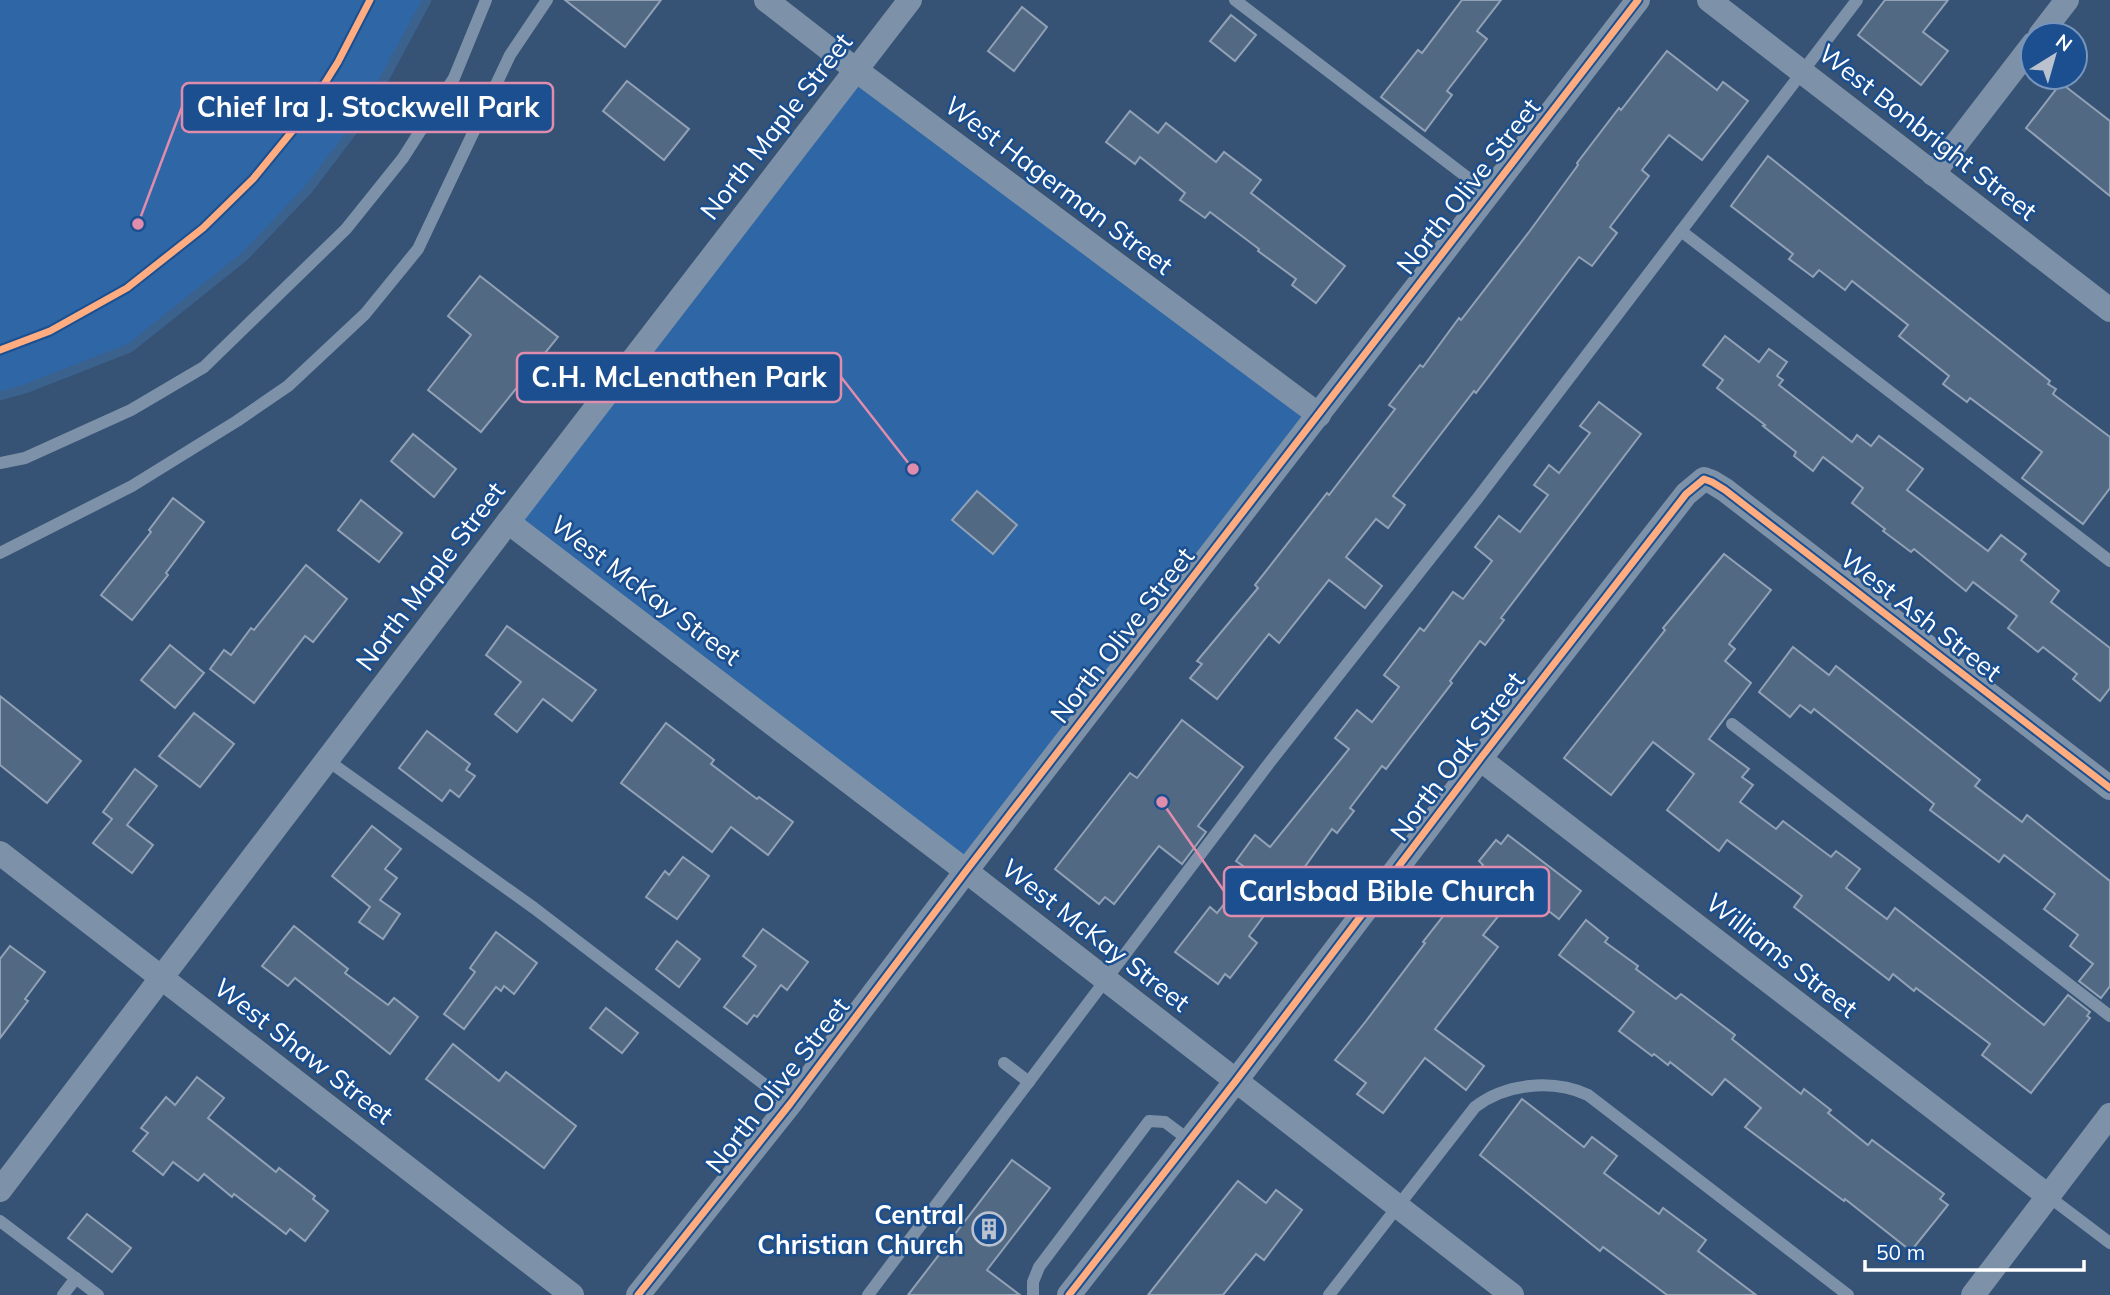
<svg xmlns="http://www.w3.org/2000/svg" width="2110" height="1295" font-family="Mulish,sans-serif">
	<rect width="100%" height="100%" fill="#365274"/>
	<g fill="#2f66a5">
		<path d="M0,0H427L365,115L308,190L244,257L130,348L25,389L0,396Z"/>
		<path d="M856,70L1319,415L966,871L508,522Z"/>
	</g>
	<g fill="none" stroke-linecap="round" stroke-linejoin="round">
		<path stroke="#3b618d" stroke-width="9" d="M0,396L25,389L130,348L244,257L308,190L365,115L427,0"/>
	</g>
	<g fill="#526984" stroke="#92a2b6" stroke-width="2">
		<path d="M565,0H661L625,47Z"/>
		<path d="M1462,0H1501L1477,31L1487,39L1447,91L1452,95L1425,131L1381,97L1418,50L1422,53Z"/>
		<path d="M1885,0H1948L1923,32L1948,51L1921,85L1858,35Z"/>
		<path d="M1022,7L1047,27L1014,71L988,51Z"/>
		<path d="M1231,15L1256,35L1235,61L1210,41Z"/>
		<path d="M1667,51L1717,90L1723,82L1748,101L1702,160L1669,135L1642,170L1649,176L1610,227L1617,233L1592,266L1579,257L1476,393L1474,391L1393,496L1405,505L1388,528L1376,519L1346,557L1382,586L1365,608L1329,580L1279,643L1269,634L1217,699L1190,678L1202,664L1197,661L1258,588L1255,585L1327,493L1329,495L1395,409L1389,405L1420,365L1423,367L1459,318L1461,320L1529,232L1578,165L1577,163L1619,108L1621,110Z"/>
		<path d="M627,81L689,129L664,160L603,111Z"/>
		<path d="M2061,83L2110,121V196L2026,128Z"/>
		<path d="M1130,111L1158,133L1166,123L1216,162L1224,152L1261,180L1251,193L1345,266L1316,303L1292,285L1296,279L1258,251L1259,249L1210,212L1205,218L1180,200L1185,193L1140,157L1135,164L1106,142Z"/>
		<path d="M1768,156L2050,381L2048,384L2056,389L2053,394L2110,437V488L2083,524L2022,478L2042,452L1970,398L1967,402L1943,384L1949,376L1899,336L1908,325L1852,281L1845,290L1819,270L1813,277L1789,259L1793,254L1731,206Z"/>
		<path d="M480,276L558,337L481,432L428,390L471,335L448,316Z"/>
		<path d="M1725,336L1759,362L1769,349L1787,362L1777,376L1783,380L1779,385L1852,442L1857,435L1871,446L1879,436L1923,469L1907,490L1988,551L2001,535L2026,554L2021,560L2059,591L2051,602L2110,648V688L2100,701L2073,679L2077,674L2043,647L2038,652L2008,628L2017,616L1973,582L1966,591L1914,549L1911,552L1883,531L1885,529L1852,503L1863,488L1823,457L1813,471L1794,456L1796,452L1763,426L1765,425L1717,388L1723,380L1703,365Z"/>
		<path d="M1599,402L1641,434L1501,618L1504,620L1485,645L1480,641L1450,681L1452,683L1386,769L1382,766L1350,808L1354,811L1337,833L1332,829L1286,893L1283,890L1249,936L1257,943L1230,978L1225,974L1218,984L1175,952L1210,907L1217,913L1250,871L1236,861L1255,835L1270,847L1349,749L1335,738L1357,710L1372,722L1399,687L1384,675L1420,628L1424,631L1453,592L1463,599L1492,561L1475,547L1499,516L1520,532L1548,495L1534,485L1549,465L1559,473L1590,433L1580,426Z"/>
		<path d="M413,434L456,469L434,497L391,461Z"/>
		<path d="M977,491L1017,525L993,554L952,520Z"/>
		<path d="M173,498L204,522L166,573L168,575L132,620L101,595L151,532L149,530Z"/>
		<path d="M361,500L402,533L379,562L338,530Z"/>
		<path d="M1724,554L1771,590L1729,644L1735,649L1725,661L1751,683L1709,739L1749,769L1742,777L1753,785L1740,802L1776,829L1783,821L1831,857L1836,851L1860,869L1846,888L1887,919L1895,908L2044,1025L2068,995L2090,1012L2087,1016L2090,1018L2031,1093L1982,1055L1990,1044L1916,988L1914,991L1893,974L1889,980L1794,907L1802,896L1727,840L1719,851L1667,810L1694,774L1653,742L1611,795L1564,758L1665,630L1663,628Z"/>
		<path d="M306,565L347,599L313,642L305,636L254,703L210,669L224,650L231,655L251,628L254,630Z"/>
		<path d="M507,626L596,690L572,721L543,699L517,732L495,714L521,682L486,655Z"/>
		<path d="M170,645L204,673L175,708L141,680Z"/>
		<path d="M1793,647L1829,675L1836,666L1980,780L1975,786L2022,822L2027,815L2110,881V986L2101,998L2079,981L2093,964L2070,946L2078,935L2044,909L2055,894L2004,855L1999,862L1930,810L1934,804L1814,709L1811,713L1800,705L1790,717L1759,692Z"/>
		<path d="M0,696L81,761L47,803L0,765Z"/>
		<path d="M194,713L234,744L200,787L159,756Z"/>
		<path d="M1182,720L1243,767L1198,826L1206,832L1182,864L1159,846L1114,904L1105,897L1099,904L1055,869L1130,773L1137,778Z"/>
		<path d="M666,723L714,760L711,764L757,799L759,797L793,822L768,855L731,827L712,852L621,783Z"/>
		<path d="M427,731L470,764L466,770L475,776L459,797L450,790L442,801L399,768Z"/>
		<path d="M135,769L157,786L127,825L153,845L132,873L93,843L112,819L103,812Z"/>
		<path d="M372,826L401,849L385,869L397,878L380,900L400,914L383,939L359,922L370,907L332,876Z"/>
		<path d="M1508,835L1581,891L1559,919L1520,889L1483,935L1498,947L1435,1029L1484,1066L1466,1090L1425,1058L1383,1113L1357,1094L1366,1083L1335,1060L1366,1021L1425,943L1423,942L1483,865L1479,861L1496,840L1501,844Z"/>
		<path d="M683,857L709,876L677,919L646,897L665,871L669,875Z"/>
		<path d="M1586,920L1608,938L1605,942L1638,966L1636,969L1676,999L1681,994L1735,1035L1732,1039L1801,1094L1804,1089L1831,1110L1828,1113L1868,1145L1872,1140L1944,1194L1940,1199L1948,1205L1911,1251L1845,1199L1844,1201L1745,1127L1761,1108L1725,1079L1712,1095L1670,1062L1668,1065L1654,1054L1652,1056L1619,1031L1634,1012L1559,955Z"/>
		<path d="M294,926L348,969L345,973L388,1005L394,998L418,1017L390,1054L295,978L288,986L262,966Z"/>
		<path d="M763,929L808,962L787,990L781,985L757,1017L754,1015L747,1024L724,1007L756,966L743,956Z"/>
		<path d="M496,932L537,963L514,994L504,986L501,991L496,987L464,1029L444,1014L475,972L470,968Z"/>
		<path d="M677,941L700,959L679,987L656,969Z"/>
		<path d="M10,946L45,972L25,999L28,1001L0,1038V959Z"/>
		<path d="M606,1008L638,1033L622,1053L590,1028Z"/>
		<path d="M453,1044L499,1081L506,1072L576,1126L544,1168L426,1079Z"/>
		<path d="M197,1077L224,1098L208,1118L276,1172L279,1168L315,1196L313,1199L328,1211L305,1241L290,1229L286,1234L234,1194L232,1197L204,1174L198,1181L173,1162L163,1175L133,1151L148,1133L141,1128L166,1097L175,1105Z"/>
		<path d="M1522,1099L1584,1147L1592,1137L1617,1156L1604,1173L1659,1214L1663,1208L1706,1240L1698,1251L1756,1295H1667L1603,1247L1600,1251L1480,1155Z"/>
		<path d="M1012,1160L1050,1188L987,1270L1020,1295H908Z"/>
		<path d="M1238,1181L1266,1203L1276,1190L1302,1210L1264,1260L1256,1254L1223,1295H1148Z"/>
		<path d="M87,1214L131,1248L112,1272L68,1238Z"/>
	</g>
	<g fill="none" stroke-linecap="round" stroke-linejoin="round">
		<g stroke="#7d92a8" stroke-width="12">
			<path d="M1235,0L1489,194"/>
			<path d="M1681,231L2110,561"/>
			<path d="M0,463L25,458L131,410L204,367L346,229L403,158L454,78L486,0"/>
			<path d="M0,553L132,486L237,421L288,386L365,314L418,249L510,55L547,0"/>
			<path d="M1732,724L2110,1016"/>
			<path d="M327,760L534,908L790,1104"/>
			<path d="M1004,1063L1029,1082"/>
			<path d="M2048,1196L2110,1243"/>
			<path d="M0,1221L98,1295"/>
			<path d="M63,1295L76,1278"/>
			<path d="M868,1295L1270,762L1477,499L1857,0"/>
			<path d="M1033,1295V1282L1039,1267L1149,1121L1165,1122L1189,1140"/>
			<path d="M1329,1295L1475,1107C1506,1083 1553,1079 1588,1095L1848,1295"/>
		</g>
		<g stroke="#7d92a8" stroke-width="24">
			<path d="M766,0L856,70L1319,415"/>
			<path d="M1709,0L2110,310"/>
			<path d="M2040,35L2067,0"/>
			<path d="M1933,174L2033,44"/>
			<path d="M508,522L966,871L1512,1295"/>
			<path d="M1480,759L2048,1196"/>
			<path d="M0,853L572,1295"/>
			<path d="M0,1190L508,522L910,0"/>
			<path d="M638,1295L790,1104L966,871L1638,0"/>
			<path d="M1069,1295L1235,1082L1480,759L1686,494L1704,479L1712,482L1725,490L2110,788"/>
			<path d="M1973,1295L2110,1115"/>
		</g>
		<defs>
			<g id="cycleway">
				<path d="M0,350L50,331L127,288L203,228L253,179L303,118L338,62L370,0"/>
				<path d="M638,1295L790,1104L966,871L1638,0"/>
				<path d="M1069,1295L1235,1082L1480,759L1686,494L1704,479L1712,482L1725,490L2110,788"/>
			</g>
		</defs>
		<use href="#cycleway" stroke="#1b4f8f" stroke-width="11"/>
		<use href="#cycleway" stroke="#ffac80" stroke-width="7"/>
	</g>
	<defs>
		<symbol id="building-ring" viewBox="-11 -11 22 22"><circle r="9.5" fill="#1b4f8f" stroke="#b9c2ce" stroke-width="1.5"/><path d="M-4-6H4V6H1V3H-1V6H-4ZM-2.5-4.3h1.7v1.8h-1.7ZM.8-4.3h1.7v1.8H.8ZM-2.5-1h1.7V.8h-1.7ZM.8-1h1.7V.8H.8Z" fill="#b9c2ce"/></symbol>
	</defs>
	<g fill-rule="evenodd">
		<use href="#building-ring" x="970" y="1210" width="38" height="38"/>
	</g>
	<g text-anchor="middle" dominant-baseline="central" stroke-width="5" stroke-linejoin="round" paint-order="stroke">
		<g font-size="26" fill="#fff" stroke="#1b4f8f">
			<text transform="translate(776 126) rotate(-52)">North Maple Street</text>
			<text transform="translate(1928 132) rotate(38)">West Bonbright Street</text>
			<text transform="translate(1059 185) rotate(37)">West Hagerman Street</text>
			<text transform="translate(1468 186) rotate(-52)">North Olive Street</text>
			<text transform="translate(430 576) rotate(-53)">North Maple Street</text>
			<text transform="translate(646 590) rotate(37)">West McKay Street</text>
			<text transform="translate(1921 615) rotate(38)">West Ash Street</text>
			<text transform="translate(1122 635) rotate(-52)">North Olive Street</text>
			<text transform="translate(1457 756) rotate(-53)">North Oak Street</text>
			<text transform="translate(1096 935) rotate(38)">West McKay Street</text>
			<text transform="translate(1782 955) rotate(38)">Williams Street</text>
			<text transform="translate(304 1051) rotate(38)">West Shaw Street</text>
			<text transform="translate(777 1085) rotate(-52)">North Olive Street</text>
		</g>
		<g font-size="26" font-weight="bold" fill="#fff" stroke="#1b4f8f" text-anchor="end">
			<text x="964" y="1214">Central<tspan x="964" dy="30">Christian Church</tspan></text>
		</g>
	</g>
	<path fill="none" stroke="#e08cad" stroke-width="2.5" d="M138 224L182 107M913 469L841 377M1162 802L1224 891"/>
	<g fill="#e08cad" stroke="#1b4f8f" stroke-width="2.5">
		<circle cx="138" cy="224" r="7"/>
		<circle cx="913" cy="469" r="7"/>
		<circle cx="1162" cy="802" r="7"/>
	</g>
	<g fill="#1b4f8f" stroke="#e08cad" stroke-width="2.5">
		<rect x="182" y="83" width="371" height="49" rx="7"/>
		<rect x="517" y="353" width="324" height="49" rx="7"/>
		<rect x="1224" y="867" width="325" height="49" rx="7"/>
	</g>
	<g font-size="28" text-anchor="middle" font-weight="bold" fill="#fff">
		<text x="368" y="117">Chief Ira J. Stockwell Park</text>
		<text x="679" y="387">C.H. McLenathen Park</text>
		<text x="1387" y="901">Carlsbad Bible Church</text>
	</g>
	<g transform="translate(2054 56) rotate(37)"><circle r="33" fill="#1b4f8f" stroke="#7695bc" stroke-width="2"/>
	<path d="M0-5L12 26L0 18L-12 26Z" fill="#b9c2ce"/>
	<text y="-10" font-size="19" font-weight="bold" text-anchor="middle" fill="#ffffff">N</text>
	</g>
	<path d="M1865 1260v10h219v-10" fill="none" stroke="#ffffff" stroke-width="3.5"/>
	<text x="1876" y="1260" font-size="21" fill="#ffffff" stroke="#1b4f8f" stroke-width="5" paint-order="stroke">50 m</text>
</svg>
